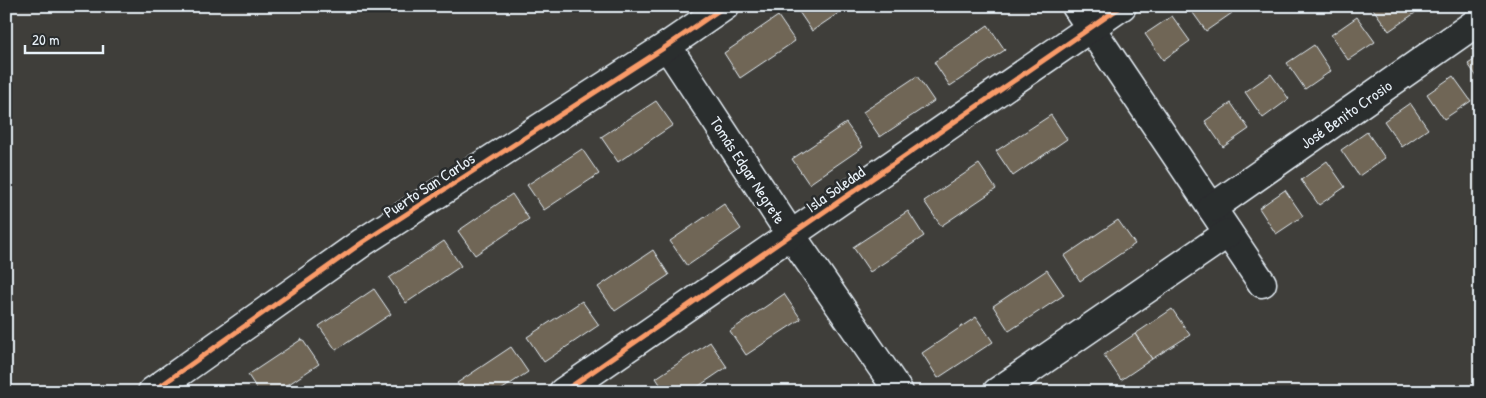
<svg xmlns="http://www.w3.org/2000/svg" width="1486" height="398" font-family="'Patrick Hand',sans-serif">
	<rect width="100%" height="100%" fill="#3f3e3a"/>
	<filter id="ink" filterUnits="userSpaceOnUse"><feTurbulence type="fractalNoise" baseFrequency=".02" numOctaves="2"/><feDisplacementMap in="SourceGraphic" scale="10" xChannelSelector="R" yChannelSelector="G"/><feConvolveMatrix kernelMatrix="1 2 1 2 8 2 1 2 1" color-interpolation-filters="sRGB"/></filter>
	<g filter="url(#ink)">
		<g fill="#6f6656" stroke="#e8f1f8">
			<path d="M795,6H849L812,31Z"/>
			<path d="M1188,6H1227L1232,13L1206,31Z"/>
			<path d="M1371,6H1410L1415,13L1389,31Z"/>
			<path d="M778,16L795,41L740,78L724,53Z"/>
			<path d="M1172,16L1190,41L1163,60L1145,34Z"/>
			<path d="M1357,17L1375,42L1348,60L1331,35Z"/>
			<path d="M988,25L1005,50L950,86L934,62Z"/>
			<path d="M1314,45L1331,71L1305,89L1287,63Z"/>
			<path d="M1480,56V81L1468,64Z"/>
			<path d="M1271,74L1289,99L1263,118L1245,92Z"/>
			<path d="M917,76L934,101L880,137L863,112Z"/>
			<path d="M1453,76L1471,101L1444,119L1427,94Z"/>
			<path d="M656,101L673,125L618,162L601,137Z"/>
			<path d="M1231,103L1249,129L1223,147L1205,121Z"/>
			<path d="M1410,103L1428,129L1402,147L1384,121Z"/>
			<path d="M1051,115L1067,139L1013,176L996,151Z"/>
			<path d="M846,123L863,147L809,184L792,159Z"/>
			<path d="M1367,132L1385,158L1359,176L1341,150Z"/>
			<path d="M582,149L599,174L544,210L527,185Z"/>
			<path d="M1327,161L1345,187L1319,205L1301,180Z"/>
			<path d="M979,164L996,189L941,226L924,201Z"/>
			<path d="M1285,190L1303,216L1276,234L1259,208Z"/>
			<path d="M512,194L529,219L475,255L458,231Z"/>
			<path d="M724,204L741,229L687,266L670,241Z"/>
			<path d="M908,211L924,236L870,272L853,247Z"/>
			<path d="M1118,220L1135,244L1080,281L1064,256Z"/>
			<path d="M444,241L461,266L406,303L389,278Z"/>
			<path d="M653,250L669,275L615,311L598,287Z"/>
			<path d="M1047,270L1064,295L1009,331L993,306Z"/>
			<path d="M374,289L391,314L336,350L319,326Z"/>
			<path d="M784,294L801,319L746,355L730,331Z"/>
			<path d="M582,301L599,325L544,362L527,337Z"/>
			<path d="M1172,309L1190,335L1152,359L1135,334Z"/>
			<path d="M976,317L993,342L938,378L922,353Z"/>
			<path d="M1135,334L1152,359L1121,380L1104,355Z"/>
			<path d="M302,339L319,364L277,392H259L248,375Z"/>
			<path d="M710,342L727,367L690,392H665L656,378Z"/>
			<path d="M511,347L528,372L498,392H463L457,383Z"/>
			<path d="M231,385L236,392H222Z"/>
		</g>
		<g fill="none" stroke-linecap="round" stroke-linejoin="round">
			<defs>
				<g id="minor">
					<path d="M1076,6L1262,283"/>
					<path d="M667,46L791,235L899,392"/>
					<path d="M1212,208L1480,20"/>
					<path d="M152,392L363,242L667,46L725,6"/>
					<path d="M563,392L1122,6"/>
					<path d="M997,392L1228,233"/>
				</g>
			</defs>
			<use href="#minor" stroke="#e8f1f8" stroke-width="31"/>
			<use href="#minor" stroke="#2a2d2e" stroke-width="28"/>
			<defs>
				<g id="cycleway">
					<path d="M152,392L363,242L667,46L725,6"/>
					<path d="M563,392L1122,6"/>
				</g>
			</defs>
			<use href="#cycleway" stroke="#2a2d2e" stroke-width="8"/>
			<use href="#cycleway" stroke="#fa9b69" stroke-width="5"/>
		</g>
	</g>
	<g text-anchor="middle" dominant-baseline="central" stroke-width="5" stroke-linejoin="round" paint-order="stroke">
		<g font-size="16" fill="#e8f1f8" stroke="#2a2d2e">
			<text transform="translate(1346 114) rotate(-35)">José Benito Crosio</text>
			<text transform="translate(748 170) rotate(57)">Tomás Edgar Negrete</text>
			<text transform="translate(429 185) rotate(-33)">Puerto San Carlos</text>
			<text transform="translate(835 189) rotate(-35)">Isla Soledad</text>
		</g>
	</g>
	<rect width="1486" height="398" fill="none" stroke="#2a2d2e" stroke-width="25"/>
	<rect x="12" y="12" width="1461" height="373" fill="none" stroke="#e8f1f8" stroke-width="2" filter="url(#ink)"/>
	<path d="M25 45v8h78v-8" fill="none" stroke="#e8f1f8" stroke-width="2.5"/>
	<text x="32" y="45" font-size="15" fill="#e8f1f8" stroke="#2a2d2e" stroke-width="4" paint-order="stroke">20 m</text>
</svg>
